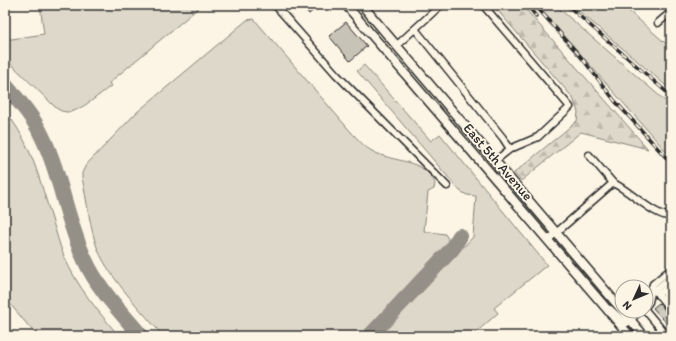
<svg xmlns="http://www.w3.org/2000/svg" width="676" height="341" font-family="Itim,sans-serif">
	<defs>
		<pattern id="forest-firs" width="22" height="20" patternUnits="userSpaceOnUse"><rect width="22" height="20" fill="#ded8ca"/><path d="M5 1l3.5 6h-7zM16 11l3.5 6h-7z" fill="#bfbaae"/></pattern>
	</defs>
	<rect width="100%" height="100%" fill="#fcf5e5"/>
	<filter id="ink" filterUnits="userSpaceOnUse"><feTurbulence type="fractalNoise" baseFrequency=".025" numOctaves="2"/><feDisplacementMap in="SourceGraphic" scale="8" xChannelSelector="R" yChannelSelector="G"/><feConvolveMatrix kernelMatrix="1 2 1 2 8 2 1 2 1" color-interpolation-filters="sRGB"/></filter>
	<g filter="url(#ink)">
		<g fill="#ded8ca" stroke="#84827a">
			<path d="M40,5H202L109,83L111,86C101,93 80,112 68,112C62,112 58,110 54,106L5,58V40L44,34Z"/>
			<path d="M537,5H555L671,106V157Z"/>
			<path d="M572,5H622L671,48V90Z"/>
			<path d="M254,19L351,132C358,139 364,147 372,151C393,163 424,158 435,183L434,189L428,192L424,231L445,234L448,239L447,244L360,336H163C142,311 111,280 98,250C90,230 87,200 82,178V173L86,165L136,113L247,20Z"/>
			<path d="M364,65L431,141L440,134L547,265L494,308L498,313L472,336H379L473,237L476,196L467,195L460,191L357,71Z"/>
			<path d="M5,111C31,142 40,181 52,219C56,231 59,244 64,256C77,287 98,311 119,336H37L5,298Z"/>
		</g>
		<path fill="url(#forest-firs)" stroke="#84827a" d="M493,5H522L648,149L581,132L521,181L514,173L577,121L578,112L573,98Z"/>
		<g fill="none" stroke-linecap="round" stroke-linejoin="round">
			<g stroke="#949088" stroke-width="16">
				<path d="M5,85C18,100 32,115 41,134C61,174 66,220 85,260C98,289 121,312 141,336"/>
				<path d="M370,336L452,249L460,236"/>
			</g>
		</g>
		<g fill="#c8c3b7" stroke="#2b2b2b">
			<path d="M302,5H314L316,8L309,14Z"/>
			<path d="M346,22L367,46L350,61L329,36Z"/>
			<path d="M659,303L671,317V328L653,308Z"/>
		</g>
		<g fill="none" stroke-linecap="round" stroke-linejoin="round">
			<g stroke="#d2cdc0" stroke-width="6" stroke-dasharray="6 3" stroke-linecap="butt">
				<path d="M659,315L665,309"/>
				<path d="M665,321L671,316"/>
			</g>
			<defs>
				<g id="minor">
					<path d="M275,5L336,74L447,186"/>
					<path d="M483,5L570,107L538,137L510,149L495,161"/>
					<path d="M658,23L671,12"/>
					<path d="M415,29L503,138L510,149"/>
					<path d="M396,46L441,5"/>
					<path d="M613,183C628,189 656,218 671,216"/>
					<path d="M548,240L613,183L589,155"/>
					<path d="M652,287L671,310"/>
					<path d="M655,290L671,277"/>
					<path d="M658,295L671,284"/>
					<path d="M646,306L649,302L653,284L671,269"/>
					<path d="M610,309L623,321L627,323L640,311"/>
					<path d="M646,311L667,336"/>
				</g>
				<g id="major">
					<path d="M346,5L630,336"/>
					<path d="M362,5L622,310"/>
					<path d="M623,311L644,336"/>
				</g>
			</defs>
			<use href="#minor" stroke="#2b2b2b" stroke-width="9"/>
			<use href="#major" stroke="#2b2b2b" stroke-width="11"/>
			<use href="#minor" stroke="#fcf5e5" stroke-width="6"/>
			<use href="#major" stroke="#fcf5e5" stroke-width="8"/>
			<defs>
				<g id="rail">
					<path d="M527,5L536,16"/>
					<path d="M535,5L581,57L615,101L671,163"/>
					<path d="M567,5L671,96"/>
				</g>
			</defs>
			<use href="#rail" stroke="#2b2b2b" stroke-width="3.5"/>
			<use href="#rail" stroke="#fcf5e5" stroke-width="2" stroke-dasharray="6" stroke-linecap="butt"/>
		</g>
	</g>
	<g text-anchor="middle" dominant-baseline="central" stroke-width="4" stroke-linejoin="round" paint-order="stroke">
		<g font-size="14" fill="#2b2b2b" stroke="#fcf5e5">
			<text transform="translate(498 162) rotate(49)">East 5th Avenue</text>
		</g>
	</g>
	<rect width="676" height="341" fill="none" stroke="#fcf5e5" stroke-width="20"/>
	<rect x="10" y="10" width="656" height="321" fill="none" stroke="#2b2b2b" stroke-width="1.5" filter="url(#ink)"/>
	<g transform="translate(634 299) rotate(226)"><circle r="19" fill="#fcf5e5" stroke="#a8a49b"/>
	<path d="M0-3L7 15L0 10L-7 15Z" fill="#2b2b2b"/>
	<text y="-6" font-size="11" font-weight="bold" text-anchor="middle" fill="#2b2b2b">N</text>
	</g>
</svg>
